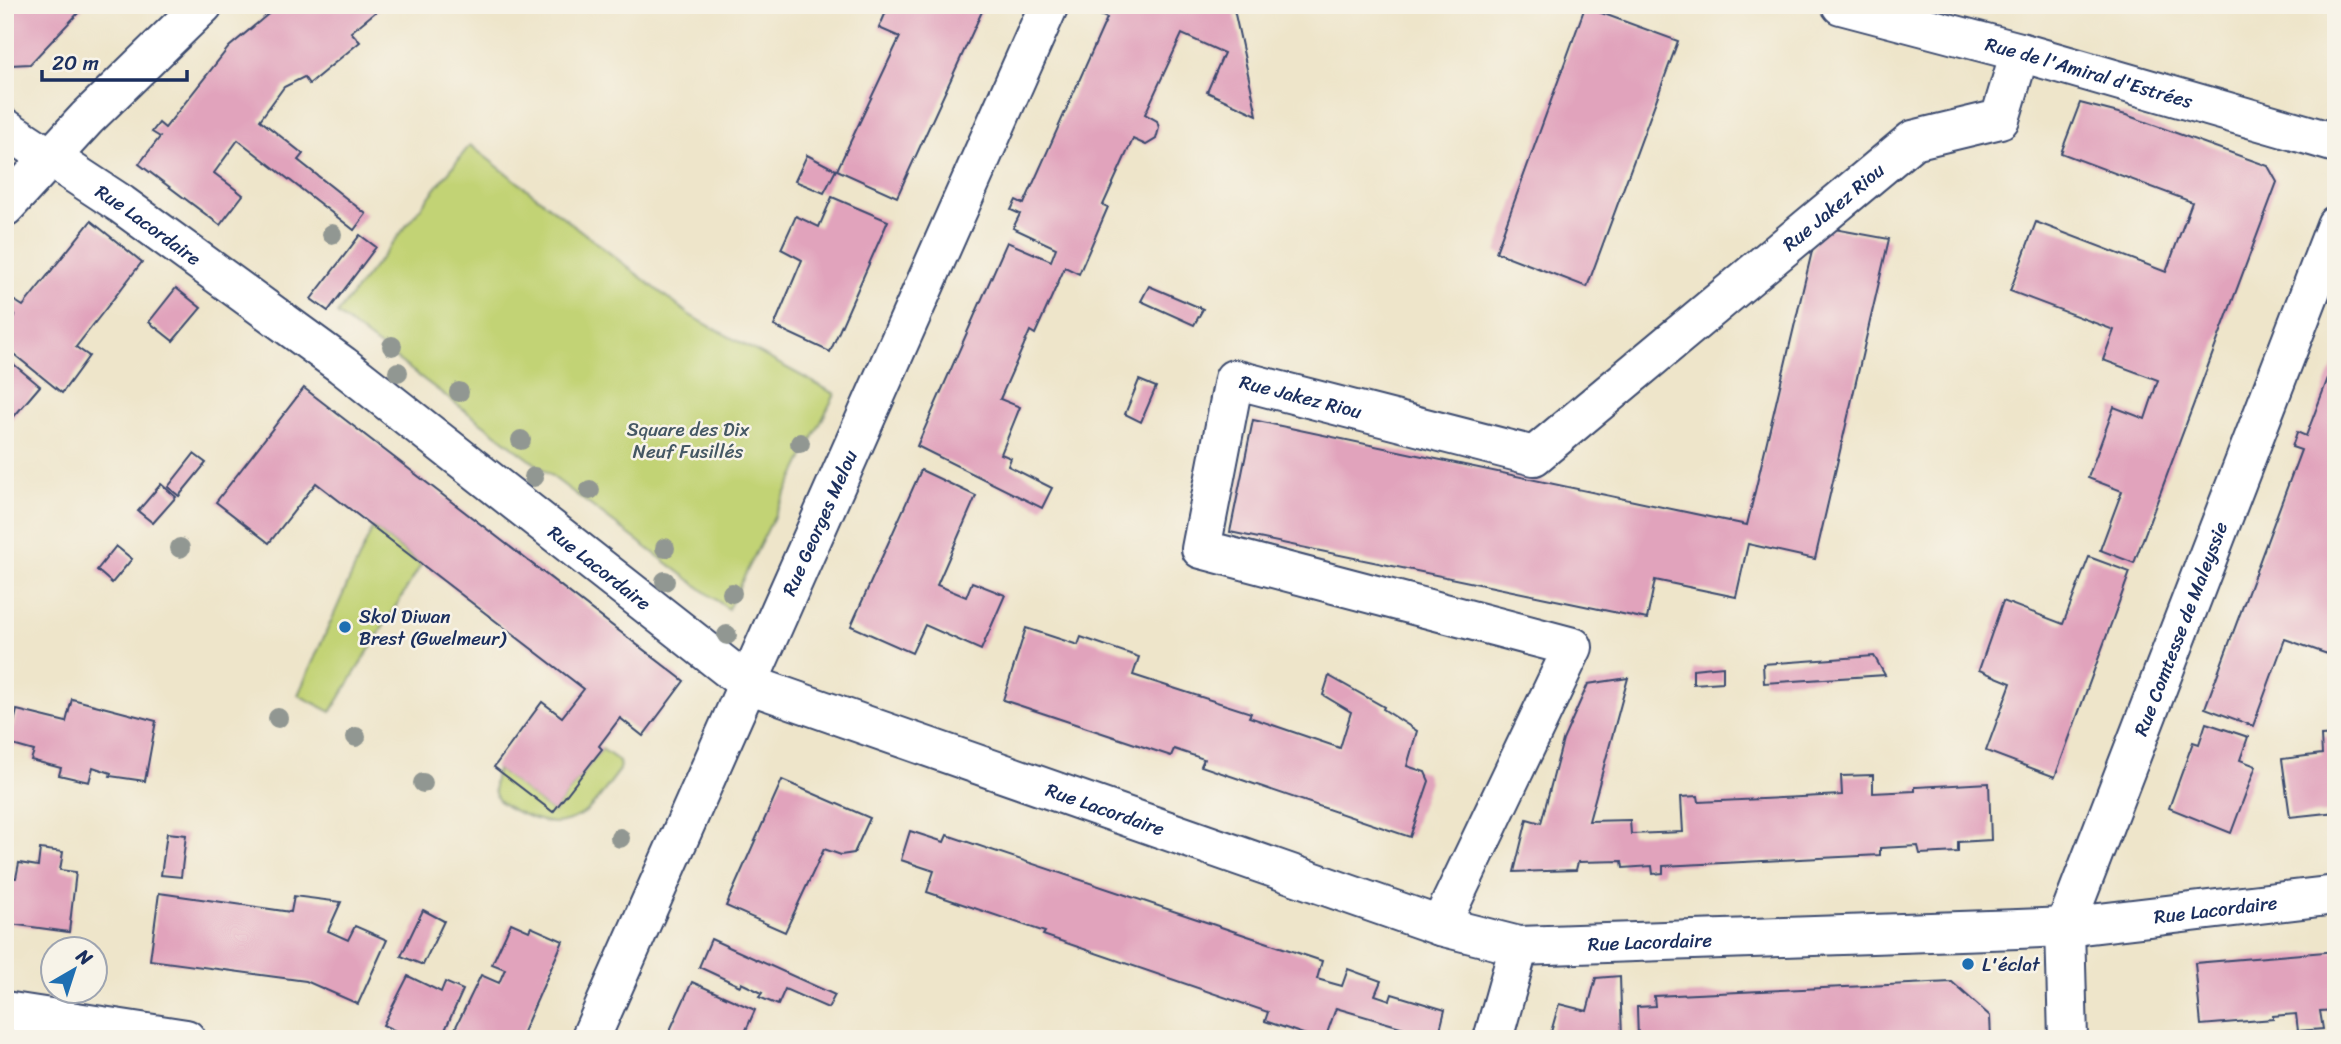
<svg xmlns="http://www.w3.org/2000/svg" width="2341" height="1044" font-family="Sriracha,sans-serif">
	<rect width="100%" height="100%" fill="#f7f3e8"/>
	<filter id="ink" filterUnits="userSpaceOnUse"><feTurbulence type="fractalNoise" baseFrequency=".0143" numOctaves="2"/><feDisplacementMap in="SourceGraphic" scale="14" xChannelSelector="R" yChannelSelector="G"/><feConvolveMatrix kernelMatrix="1 2 1 2 8 2 1 2 1" color-interpolation-filters="sRGB"/></filter>
	<filter id="wash" filterUnits="userSpaceOnUse"><feTurbulence type="fractalNoise" baseFrequency=".00686" numOctaves="4" result="noise"/><feDisplacementMap in="SourceGraphic" scale="28" xChannelSelector="R" yChannelSelector="G"/><feGaussianBlur stdDeviation="1.57" result="paint"/><feColorMatrix in="noise" values="0 0 0 0 0 0 0 0 0 0 0 0 0 0 0 0 0 1.4 0 .05"/><feComposite in="paint" operator="in"/></filter>
	<g filter="url(#wash)">
		<rect width="100%" height="100%" fill="#eee5ca"/>
		<g fill="#c2d375" stroke="#6e816a" stroke-width="2">
			<path d="M470,145L691,316L835,394L728,609L337,314Z"/>
			<path d="M373,527L421,565L331,712L298,695Z"/>
			<path d="M602,749L619,761L620,770C610,782 594,808 581,815C574,819 562,823 554,823C540,822 502,809 496,796C492,787 495,778 497,769L553,812Z"/>
		</g>
		<g id="blocks">
			<g fill="#e1a3bc">
				<path d="M5,5H79L83,8L30,64L10,65L5,61Z"/>
				<path d="M279,5H384L351,32L360,42L309,84L304,77L284,87L260,120L303,154L298,160L366,214L354,230L238,140L214,173L243,195L220,225L139,164L160,137L152,132L159,123L165,128L229,47Z"/>
				<path d="M889,5H985L897,197L837,170L900,37L879,28Z"/>
				<path d="M1104,5H1233L1257,115L1207,92L1224,53L1182,34L1145,114L1157,121L1159,128L1156,139L1146,145L1133,139L1103,205L1108,207L1079,274L1065,267L1035,334L1030,331L1000,399L1020,407L1001,454L1011,458L1008,466L1052,488L1042,508L917,446L1007,242L1051,261L1056,248L1013,228L1020,214L1011,210L1016,200L1024,204L1107,18L1100,15Z"/>
				<path d="M1585,7L1678,41L1587,287L1496,252Z"/>
				<path d="M2080,103L2126,115L2268,166L2277,182L2134,563L2100,550L2122,491L2088,478L2114,407L2145,419L2158,380L2103,360L2114,330L2010,291L2036,222L2166,272L2192,202L2061,153Z"/>
				<path d="M807,155L836,170L824,193L795,181Z"/>
				<path d="M832,197L888,221L830,352L774,326L802,260L781,249L796,216L819,227Z"/>
				<path d="M91,221L142,262L76,347L89,356L62,393L5,347V328L15,315L8,310L15,301L23,306Z"/>
				<path d="M1818,226L1889,239L1815,559L1748,544L1736,597L1655,580L1647,619L1230,532L1253,420L1747,525Z"/>
				<path d="M360,235L376,247L328,311L311,299Z"/>
				<path d="M1149,286L1203,309L1194,325L1141,301Z"/>
				<path d="M176,288L201,308L173,341L149,322Z"/>
				<path d="M5,357L40,386L5,427Z"/>
				<path d="M2333,365L2336,366V657L2285,639L2253,726L2205,708L2301,450L2292,447L2297,432L2306,436Z"/>
				<path d="M1139,380L1156,387L1141,422L1125,414Z"/>
				<path d="M304,388L684,681L643,736L620,718L599,746L602,749L553,812L494,767L542,702L562,717L584,689L316,483L269,543L216,502Z"/>
				<path d="M194,454L206,463L179,496L168,487Z"/>
				<path d="M921,470L976,496L937,585L966,597L972,582L1005,595L981,650L925,625L912,653L851,626Z"/>
				<path d="M161,484L176,497L153,523L138,511Z"/>
				<path d="M116,546L132,559L112,583L97,570Z"/>
				<path d="M2089,557L2130,572L2055,777L1986,751L2011,683L1979,670L2003,601L2063,624Z"/>
				<path d="M1026,628L1078,645L1081,637L1139,657L1133,675L1251,713L1249,717L1340,748L1351,712L1323,695L1329,676L1384,707L1383,709L1417,731L1407,766L1425,772L1429,781L1410,837L1201,766L1204,759L1174,749L1171,756L1003,700Z"/>
				<path d="M1874,656L1885,675L1764,683L1763,664Z"/>
				<path d="M1723,666V682L1693,684V669Z"/>
				<path d="M1628,678L1589,821L1630,820L1631,834L1683,832L1681,797L1698,796L1699,802L1842,795L1841,776L1873,775V793L1915,791V787H1917L1989,783L1991,840L1958,842V852L1920,854L1918,846L1880,848V855L1663,866V873L1653,874L1652,866L1623,868L1622,861L1578,862L1576,870L1514,872L1527,819L1541,823L1563,740L1588,684Z"/>
				<path d="M72,699L156,721L145,781L110,776L111,773L93,767L89,782L59,775L61,768L31,760L34,751L9,744L17,710L66,722Z"/>
				<path d="M2206,723L2248,737L2240,760L2256,766L2231,833L2169,808L2193,742L2199,744Z"/>
				<path d="M2336,735V812L2290,817L2282,759L2322,754L2321,736Z"/>
				<path d="M782,780L870,818L854,853L841,855L824,849L785,932L726,906Z"/>
				<path d="M910,831L944,842L947,835L1322,961L1317,979L1342,986L1348,969L1381,981L1375,995L1390,1000L1392,994L1445,1010L1438,1038L1336,1008L1325,1039H1318L1265,1021L1268,1012L1043,935L1045,932L927,892L934,871L901,860Z"/>
				<path d="M167,833L186,835L181,877L161,875Z"/>
				<path d="M40,849L63,852L60,870L76,872L69,932L10,924L11,919L5,918V877L16,878L19,863L38,866Z"/>
				<path d="M159,893L291,912L294,896L341,902L328,931L348,940L355,926L387,940L358,1004L306,981L150,960Z"/>
				<path d="M423,910L444,921L423,965L401,956Z"/>
				<path d="M511,923L529,931L531,927L563,941L520,1039H450L481,975L499,983L505,969L492,964Z"/>
				<path d="M711,939L835,995L828,1008L785,989L778,1005L759,997L762,993L741,983L740,986L699,967Z"/>
				<path d="M2336,951V1010L2320,1011L2323,1029L2298,1031L2296,1014L2273,1016V1019L2201,1025L2195,963Z"/>
				<path d="M408,976L441,992L445,982L463,990L441,1039H413L383,1025Z"/>
				<path d="M1620,976L1622,1039H1549L1559,1004L1587,1011L1596,978Z"/>
				<path d="M692,982L755,1010L742,1039H666Z"/>
				<path d="M1952,982L1990,1016L1991,1039H1638L1637,1007L1655,1006L1654,996Z"/>
			</g>
		</g>
	</g>
	<g filter="url(#ink)">
		<use href="#blocks" fill-opacity="0" stroke="#3b4a6e" stroke-width="2"/>
		<g fill="none" stroke-linecap="round" stroke-linejoin="round">
			<defs>
				<g id="street">
					<path id="s1" d="M1841,5L2020,52L2336,143"/>
					<path id="s2" d="M5,128L121,204L342,365L748,684L1440,926L1519,946L2018,929L2065,927L2336,895"/>
					<path id="s3" d="M1440,926L1573,647L1201,549L1234,379L1534,456L1913,140L2000,119L2020,52"/>
					<path id="s4" d="M590,1039L1049,5"/>
					<path d="M1493,1039L1519,946"/>
					<path id="s5" d="M2068,1039L2065,927L2336,225"/>
				</g>
				<g id="secondary">
					<path d="M5,207L87,118L203,5"/>
					<path d="M5,1011L186,1039"/>
				</g>
			</defs>
			<use href="#street" stroke="#3b4a6e" stroke-width="42"/>
			<use href="#secondary" stroke="#3b4a6e" stroke-width="42"/>
			<use href="#street" stroke="#fff" stroke-width="38"/>
			<use href="#secondary" stroke="#fff" stroke-width="38"/>
		</g>
		<g fill="#919792">
			<circle cx="332" cy="234" r="10"/>
			<circle cx="392" cy="346" r="10"/>
			<circle cx="398" cy="372" r="10"/>
			<circle cx="459" cy="392" r="10"/>
			<circle cx="521" cy="440" r="10"/>
			<circle cx="800" cy="443" r="10"/>
			<circle cx="534" cy="477" r="10"/>
			<circle cx="590" cy="490" r="10"/>
			<circle cx="180" cy="548" r="10"/>
			<circle cx="665" cy="548" r="10"/>
			<circle cx="665" cy="581" r="10"/>
			<circle cx="732" cy="593" r="10"/>
			<circle cx="727" cy="635" r="10"/>
			<circle cx="278" cy="718" r="10"/>
			<circle cx="356" cy="737" r="10"/>
			<circle cx="423" cy="783" r="10"/>
			<circle cx="620" cy="838" r="10"/>
		</g>
	</g>
	<g fill="#1f6fb2" stroke="#f7f3e8" stroke-width="2.5">
		<circle cx="345" cy="627" r="7"/>
		<circle cx="1968" cy="964" r="7"/>
	</g>
	<g text-anchor="middle" dominant-baseline="central" stroke-width="5" stroke-linejoin="round" paint-order="stroke">
		<g font-size="19" fill="#1b2f5e" stroke="#f7f3e8">
			<text stroke="none"><textPath href="#s1" startOffset="257">Rue de l'Amiral d'Estrées</textPath></text>
			<text stroke="none"><textPath href="#s3" startOffset="1566">Rue Jakez Riou</textPath></text>
			<text stroke="none"><textPath href="#s2" startOffset="173">Rue Lacordaire</textPath></text>
			<text stroke="none"><textPath href="#s3" startOffset="936">Rue Jakez Riou</textPath></text>
			<text stroke="none"><textPath href="#s4" startOffset="565">Rue Georges Melou</textPath></text>
			<text stroke="none"><textPath href="#s2" startOffset="740">Rue Lacordaire</textPath></text>
			<text stroke="none"><textPath href="#s5" startOffset="432">Rue Comtesse de Maleyssie</textPath></text>
			<text stroke="none"><textPath href="#s2" startOffset="1307">Rue Lacordaire</textPath></text>
			<text stroke="none"><textPath href="#s2" startOffset="2441">Rue Lacordaire</textPath></text>
			<text stroke="none"><textPath href="#s2" startOffset="1874">Rue Lacordaire</textPath></text>
		</g>
		<g font-size="19" fill="#455864" stroke="#f7f3e8">
			<text x="688" y="429">Square des Dix<tspan x="688" dy="22">Neuf Fusillés</tspan></text>
		</g>
		<g font-size="19" fill="#1b2f5e" stroke="#f7f3e8" text-anchor="start">
			<text x="359" y="616">Skol Diwan<tspan x="359" dy="22">Brest (Gwelmeur)</tspan></text>
			<text x="1982" y="964">L'éclat</text>
		</g>
	</g>
	<rect width="2341" height="1044" fill="none" stroke="#f7f3e8" stroke-width="28"/>
	<g transform="translate(74 970) rotate(39)"><circle r="33" fill="#f7f3e8" stroke="#9fa5b1" stroke-width="2"/>
	<path d="M0-5L12 26L0 18L-12 26Z" fill="#1f6fb2"/>
	<text y="-10" font-size="19" font-weight="bold" text-anchor="middle" fill="#1b2f5e">N</text>
	</g>
	<path d="M42 70v10h145v-10" fill="none" stroke="#1b2f5e" stroke-width="3.5"/>
	<text x="52" y="70" font-size="21" fill="#1b2f5e" stroke="#f7f3e8" stroke-width="5" paint-order="stroke">20 m</text>
</svg>
